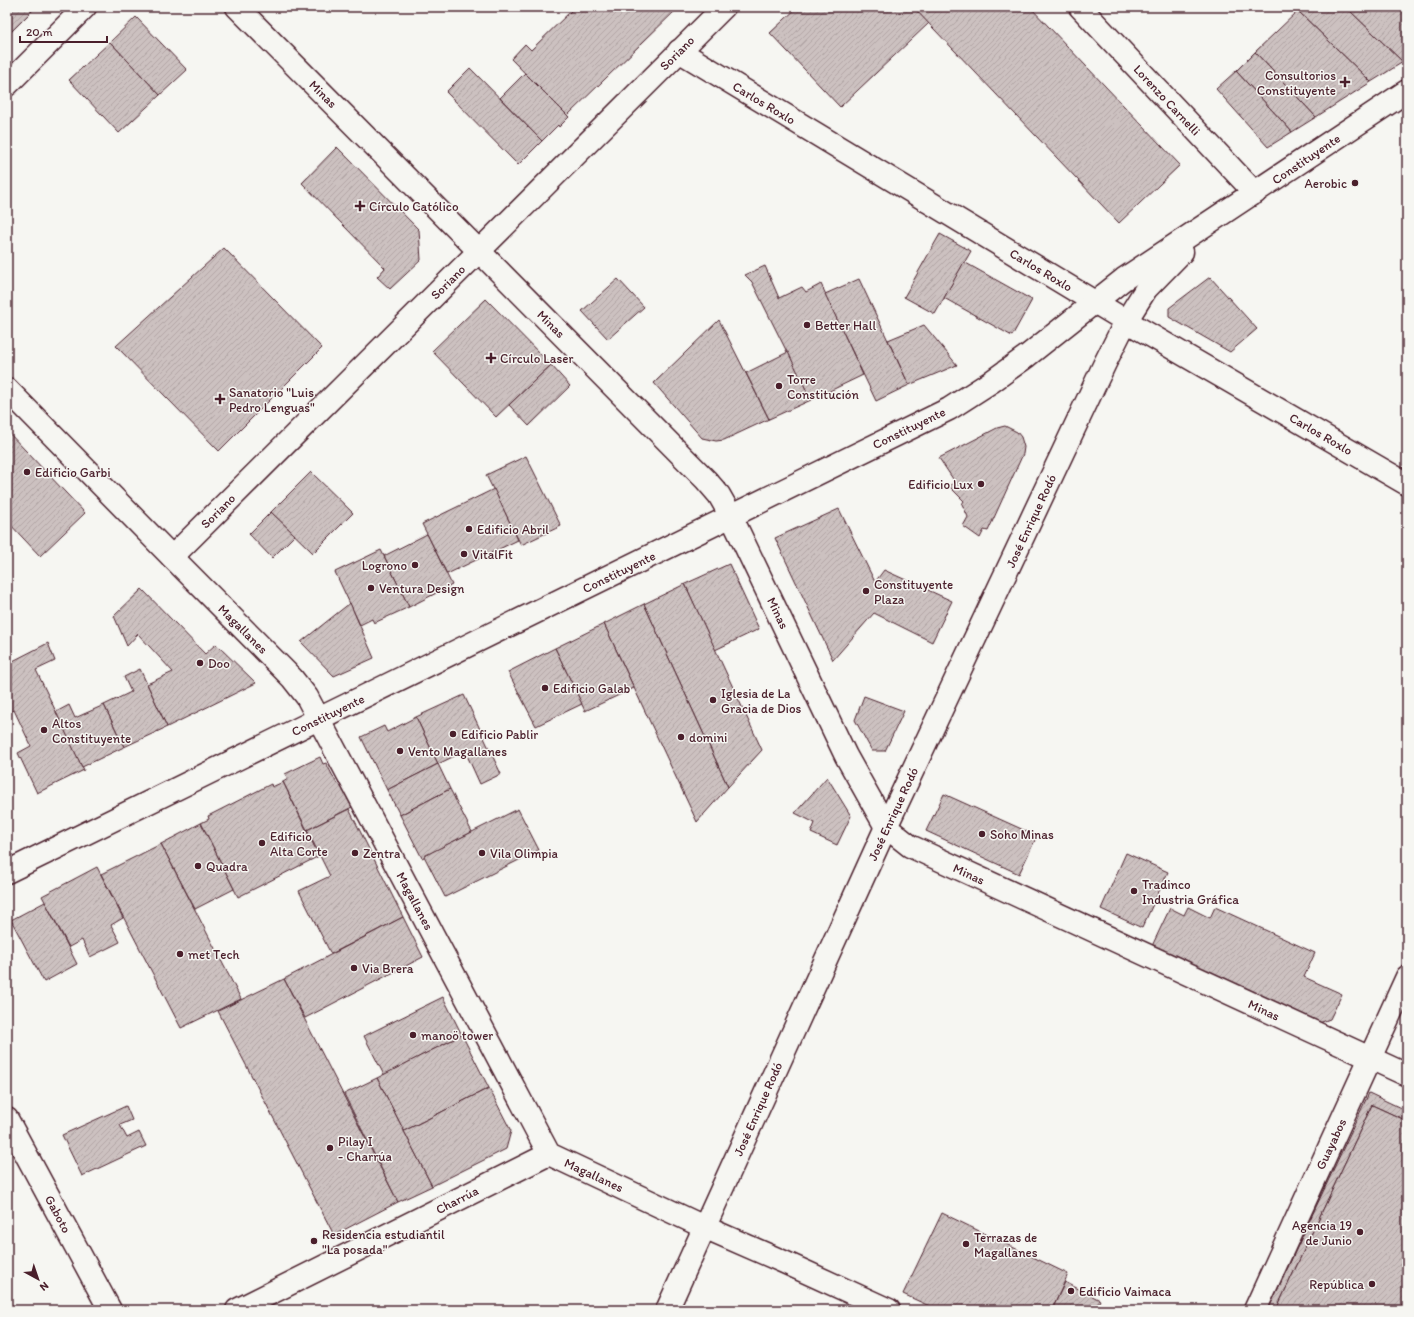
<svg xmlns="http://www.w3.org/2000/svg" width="1414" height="1317" font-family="Itim,sans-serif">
	<defs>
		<pattern id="building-hatch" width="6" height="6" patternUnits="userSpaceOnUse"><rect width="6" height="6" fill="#ccc1c0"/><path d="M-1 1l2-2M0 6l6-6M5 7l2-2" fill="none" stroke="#b1a5a5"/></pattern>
	</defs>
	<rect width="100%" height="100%" fill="#f6f6f2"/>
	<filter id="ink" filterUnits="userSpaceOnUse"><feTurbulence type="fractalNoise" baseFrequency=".025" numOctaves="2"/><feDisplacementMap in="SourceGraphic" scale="8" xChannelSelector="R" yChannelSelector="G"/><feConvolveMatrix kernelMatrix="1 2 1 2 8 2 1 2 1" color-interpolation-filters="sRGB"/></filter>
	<g filter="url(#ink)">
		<g fill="url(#building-hatch)" stroke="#4a1f2b">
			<path d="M7,7H36L7,36Z"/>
			<path d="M575,7H679L567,116L511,59L525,44L531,50Z"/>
			<path d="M798,7H913L929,23L840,107L770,33Z"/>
			<path d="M913,7H1030L1180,165L1119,223Z"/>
			<path d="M1294,7H1346L1403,62L1371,82Z"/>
			<path d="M1346,7H1407V60L1403,62Z"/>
			<path d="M1298,11L1371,82L1316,117L1255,52Z"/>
			<path d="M136,17L187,70L160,95L110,42Z"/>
			<path d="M110,42L160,95L119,133L69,80Z"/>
			<path d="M1255,52L1316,117L1292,132L1236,71Z"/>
			<path d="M470,68L542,141L518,165L446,92Z"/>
			<path d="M1236,71L1292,132L1268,147L1216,89Z"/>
			<path d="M525,73L569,117L559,127L558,125L542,141L500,98Z"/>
			<path d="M337,147L419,230L421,260L390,289L377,277L385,268L302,183Z"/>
			<path d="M940,234L971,251L935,314L904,297Z"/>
			<path d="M224,248L322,348L219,451L116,346Z"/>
			<path d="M964,262L1032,300L1012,336L944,298Z"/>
			<path d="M765,266L779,298L802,287L806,292L821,284L863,375L811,400L752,282L745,275Z"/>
			<path d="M1210,277L1257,329L1230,352L1169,317V308Z"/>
			<path d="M618,279L644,307L608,339L582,311Z"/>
			<path d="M859,279L909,385L876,401L825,294Z"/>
			<path d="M486,299L551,365L496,417L432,351Z"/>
			<path d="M719,320L769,419L724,440L716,441L702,438L654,383Z"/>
			<path d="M924,325L957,365L909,385L888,340Z"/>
			<path d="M788,352L811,400L769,419L746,373Z"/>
			<path d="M551,365L570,386L529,426L509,405Z"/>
			<path d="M1005,426L1017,432L1021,437L1024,447L1023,454L988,531L984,530L980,538L963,526L968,517L962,504L964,501L949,486L955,482L939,458L997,428Z"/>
			<path d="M7,431L85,513L40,556L7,521Z"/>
			<path d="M526,456L561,526L521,545L486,475Z"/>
			<path d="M311,472L353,513L313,553L271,512Z"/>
			<path d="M494,489L518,540L447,574L422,524Z"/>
			<path d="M839,509L875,582L884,570L952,601L932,642L874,613L833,660L775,538Z"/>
			<path d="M271,512L295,535L272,558L249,534Z"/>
			<path d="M427,534L452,585L409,607L384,556Z"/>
			<path d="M381,550L409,607L374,623L372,619L360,625L335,572Z"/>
			<path d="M729,564L759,629L715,650L685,584Z"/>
			<path d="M685,584L762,750L728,787L644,604Z"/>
			<path d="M142,589L205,654L216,644L256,683L167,727L147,684L173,672L138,634L127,646L114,616Z"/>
			<path d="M350,603L374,658L334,676L301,642Z"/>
			<path d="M644,604L728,787L697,822L604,624Z"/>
			<path d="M604,624L634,688L585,711L555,648Z"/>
			<path d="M48,643L55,661L36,670L84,770L37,793L18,753L31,746L14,710L7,713V664Z"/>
			<path d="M555,648L582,704L536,726L508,672Z"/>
			<path d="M140,669L167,727L124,747L104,705L131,692L124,677Z"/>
			<path d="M464,695L501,774L480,784L465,751L438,764L416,717Z"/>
			<path d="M864,696L904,711L885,751H872L855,720Z"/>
			<path d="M69,705L75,718L104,705L124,747L82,767L56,712Z"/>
			<path d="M416,717L438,764L387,790L361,737L384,726L387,732Z"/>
			<path d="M320,757L323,764L326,763L337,784L339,782L352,807L307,830L283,782L288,779L285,774Z"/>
			<path d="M438,764L450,789L400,815L387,790Z"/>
			<path d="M827,777L851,816L837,845L811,833L815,823L795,813Z"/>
			<path d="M283,782L319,856L238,897L201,823L209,819L208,816L271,784L272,787Z"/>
			<path d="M450,789L472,832L422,858L400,815Z"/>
			<path d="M944,794L1037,836L1019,874L926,831Z"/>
			<path d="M349,809L403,917L331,954L299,891L330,876L307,830Z"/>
			<path d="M518,809L539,850L445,897L424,856Z"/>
			<path d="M201,823L234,889L195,909L161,844Z"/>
			<path d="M161,844L241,999L181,1028L101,874Z"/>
			<path d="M1126,853L1168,872L1142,928L1101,909Z"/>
			<path d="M97,867L123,918L111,925L120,942L90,957L82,940L69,947L42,896Z"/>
			<path d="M45,902L77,964L44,982L11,920Z"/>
			<path d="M1188,907L1210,918L1215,907L1315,953L1304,977L1342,994L1330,1019L1319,1023L1152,946L1170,908L1184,915Z"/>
			<path d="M403,917L423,957L305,1018L284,979Z"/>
			<path d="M284,979L398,1202L334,1235L218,1011Z"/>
			<path d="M443,997L462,1035L384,1075L364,1036Z"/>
			<path d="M462,1035L489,1088L404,1131L377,1078Z"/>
			<path d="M377,1078L432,1186L398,1202L344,1094Z"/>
			<path d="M489,1088L511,1131L506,1149L432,1186L404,1131Z"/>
			<path d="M1369,1093L1407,1111V1121L1372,1105L1276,1310H1268Z"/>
			<path d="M1372,1105L1407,1121V1310H1276Z"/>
			<path d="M126,1106L132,1120L120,1125L127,1138L139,1132L146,1146L82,1176L62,1135Z"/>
			<path d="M942,1213L1068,1274L1052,1310H938L903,1294Z"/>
			<path d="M1065,1282L1100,1300L1095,1310H1052Z"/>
		</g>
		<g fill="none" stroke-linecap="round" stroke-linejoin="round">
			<defs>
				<g id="street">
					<path d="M1080,7L1255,193"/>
					<path d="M679,51L1126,321L1407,484"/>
					<path d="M172,557L724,7"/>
					<path d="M7,1119L110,1310"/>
					<path d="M237,1310L549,1154"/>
				</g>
				<g id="secondary">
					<path d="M237,7L706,480L719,495L731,516L846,756L886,827L910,846L1407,1075"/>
					<path d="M7,85L85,7"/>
					<path d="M7,389L172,557L292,678L307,697L549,1154L704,1227L784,1262L889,1310"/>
					<path d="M7,872L949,409L991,382L1027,356L1124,279L1407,91"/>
					<path d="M667,1310L886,827L1105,363L1126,321L1146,289L1182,252"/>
					<path d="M1255,1310L1407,977"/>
				</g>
			</defs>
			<use href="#street" stroke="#4a1f2b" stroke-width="25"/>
			<use href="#secondary" stroke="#4a1f2b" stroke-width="25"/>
			<use href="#street" stroke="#f6f6f2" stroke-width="22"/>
			<use href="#secondary" stroke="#f6f6f2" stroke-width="22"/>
		</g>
	</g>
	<g fill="#4a1f2b" stroke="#f6f6f2" stroke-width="1.5">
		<path d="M1343 76h4v4h4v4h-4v4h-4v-4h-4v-4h4z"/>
		<circle cx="1355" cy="183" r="4"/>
		<path d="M358 200h4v4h4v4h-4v4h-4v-4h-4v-4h4z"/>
		<circle cx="807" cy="325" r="4"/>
		<path d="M489 352h4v4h4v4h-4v4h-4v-4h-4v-4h4z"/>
		<circle cx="779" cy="386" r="4"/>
		<path d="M218 393h4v4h4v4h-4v4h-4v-4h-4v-4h4z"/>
		<circle cx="27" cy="472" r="4"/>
		<circle cx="981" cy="484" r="4"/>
		<circle cx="469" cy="529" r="4"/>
		<circle cx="464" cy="554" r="4"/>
		<circle cx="415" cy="565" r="4"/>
		<circle cx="371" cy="588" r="4"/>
		<circle cx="866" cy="591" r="4"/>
		<circle cx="200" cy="663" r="4"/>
		<circle cx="545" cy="688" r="4"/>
		<circle cx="713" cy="700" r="4"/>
		<circle cx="44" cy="730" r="4"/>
		<circle cx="453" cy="734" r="4"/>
		<circle cx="681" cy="737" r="4"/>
		<circle cx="400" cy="751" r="4"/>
		<circle cx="982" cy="834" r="4"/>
		<circle cx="262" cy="843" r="4"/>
		<circle cx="355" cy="853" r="4"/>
		<circle cx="482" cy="853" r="4"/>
		<circle cx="198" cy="866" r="4"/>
		<circle cx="1134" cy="891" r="4"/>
		<circle cx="180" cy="954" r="4"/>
		<circle cx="354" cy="968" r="4"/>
		<circle cx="413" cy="1035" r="4"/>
		<circle cx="330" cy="1148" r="4"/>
		<circle cx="1360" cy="1232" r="4"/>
		<circle cx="314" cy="1241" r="4"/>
		<circle cx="966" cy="1244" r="4"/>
		<circle cx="1372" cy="1284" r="4"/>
		<circle cx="1071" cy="1291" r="4"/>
	</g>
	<g text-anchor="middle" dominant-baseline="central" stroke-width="3" stroke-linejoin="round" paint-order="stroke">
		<g font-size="13" fill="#4a1f2b" stroke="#f6f6f2">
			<text transform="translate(677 53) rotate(-45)">Soriano</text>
			<text transform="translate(323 94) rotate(45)">Minas</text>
			<text transform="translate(1167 100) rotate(47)">Lorenzo Carnelli</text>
			<text transform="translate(764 103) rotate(31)">Carlos Roxlo</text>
			<text transform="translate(1306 159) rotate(-34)">Constituyente</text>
			<text transform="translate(1041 270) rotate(31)">Carlos Roxlo</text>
			<text transform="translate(448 282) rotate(-45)">Soriano</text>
			<text transform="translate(551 324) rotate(45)">Minas</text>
			<text transform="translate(909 428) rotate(-26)">Constituyente</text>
			<text transform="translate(1321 434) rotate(30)">Carlos Roxlo</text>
			<text transform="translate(218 511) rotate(-45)">Soriano</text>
			<text transform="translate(1031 521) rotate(-65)">José Enrique Rodó</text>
			<text transform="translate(619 572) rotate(-26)">Constituyente</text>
			<text transform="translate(778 613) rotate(64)">Minas</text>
			<text transform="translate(243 629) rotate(45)">Magallanes</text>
			<text transform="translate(328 715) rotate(-26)">Constituyente</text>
			<text transform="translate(893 814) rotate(-65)">José Enrique Rodó</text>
			<text transform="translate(969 874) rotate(25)">Minas</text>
			<text transform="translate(415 901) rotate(62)">Magallanes</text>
			<text transform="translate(1264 1010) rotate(25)">Minas</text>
			<text transform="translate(758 1109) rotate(-66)">José Enrique Rodó</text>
			<text transform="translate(1331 1144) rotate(-65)">Guayabos</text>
			<text transform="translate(594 1175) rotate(25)">Magallanes</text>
			<text transform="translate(457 1200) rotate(-27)">Charrúa</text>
			<text transform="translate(58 1214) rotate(62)">Gaboto</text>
		</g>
		<g font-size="13" fill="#4a1f2b" stroke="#f6f6f2" text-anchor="start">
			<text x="1336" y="75" text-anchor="end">Consultorios<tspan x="1336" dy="15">Constituyente</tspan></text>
			<text x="1347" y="183" text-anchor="end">Aerobic</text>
			<text x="369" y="206">Círculo Católico</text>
			<text x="815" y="325">Better Hall</text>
			<text x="500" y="358">Círculo Laser</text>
			<text x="787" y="379">Torre<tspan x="787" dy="15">Constitución</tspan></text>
			<text x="229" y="392">Sanatorio "Luis<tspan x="229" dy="15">Pedro Lenguas"</tspan></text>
			<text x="35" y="472">Edificio Garbi</text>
			<text x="973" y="484" text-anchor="end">Edificio Lux</text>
			<text x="477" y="529">Edificio Abril</text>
			<text x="472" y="554">VitalFit</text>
			<text x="407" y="565" text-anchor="end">Logrono</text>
			<text x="874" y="584">Constituyente<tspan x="874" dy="15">Plaza</tspan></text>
			<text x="379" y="588">Ventura Design</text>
			<text x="208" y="663">Doo</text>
			<text x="553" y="688">Edificio Galab</text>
			<text x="721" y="693">Iglesia de La<tspan x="721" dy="15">Gracia de Dios</tspan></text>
			<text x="52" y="723">Altos<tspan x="52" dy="15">Constituyente</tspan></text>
			<text x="461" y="734">Edificio Pablir</text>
			<text x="689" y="737">domini</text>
			<text x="408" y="751">Vento Magallanes</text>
			<text x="990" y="834">Soho Minas</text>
			<text x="270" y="836">Edificio<tspan x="270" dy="15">Alta Corte</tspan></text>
			<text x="363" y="853">Zentra</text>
			<text x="490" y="853">Vila Olimpia</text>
			<text x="206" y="866">Quadra</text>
			<text x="1142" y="884">Tradinco<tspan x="1142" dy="15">Industria Gráfica</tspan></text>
			<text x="188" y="954">met Tech</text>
			<text x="362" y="968">Via Brera</text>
			<text x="421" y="1035">manoö tower</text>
			<text x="338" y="1141">Pilay I<tspan x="338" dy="15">- Charrúa</tspan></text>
			<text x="1352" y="1225" text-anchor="end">Agencia 19<tspan x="1352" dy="15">de Junio</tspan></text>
			<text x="322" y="1234">Residencia estudiantil<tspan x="322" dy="15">"La posada"</tspan></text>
			<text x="974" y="1237">Terrazas de<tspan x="974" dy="15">Magallanes</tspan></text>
			<text x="1364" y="1284" text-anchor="end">República</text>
			<text x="1079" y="1291">Edificio Vaimaca</text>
		</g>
	</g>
	<rect width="1414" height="1317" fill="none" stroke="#f6f6f2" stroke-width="24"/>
	<rect x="12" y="12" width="1390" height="1293" fill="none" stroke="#4a1f2b" stroke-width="1.5" filter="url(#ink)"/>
	<g transform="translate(38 1279) rotate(140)" stroke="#f6f6f2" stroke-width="3" paint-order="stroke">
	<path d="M0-3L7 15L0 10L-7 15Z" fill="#4a1f2b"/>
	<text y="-6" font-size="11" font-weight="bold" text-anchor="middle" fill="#4a1f2b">N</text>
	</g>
	<path d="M20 36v6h87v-6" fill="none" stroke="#4a1f2b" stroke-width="2"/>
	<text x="26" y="36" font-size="12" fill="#4a1f2b" stroke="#f6f6f2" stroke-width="3" paint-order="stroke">20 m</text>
</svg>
